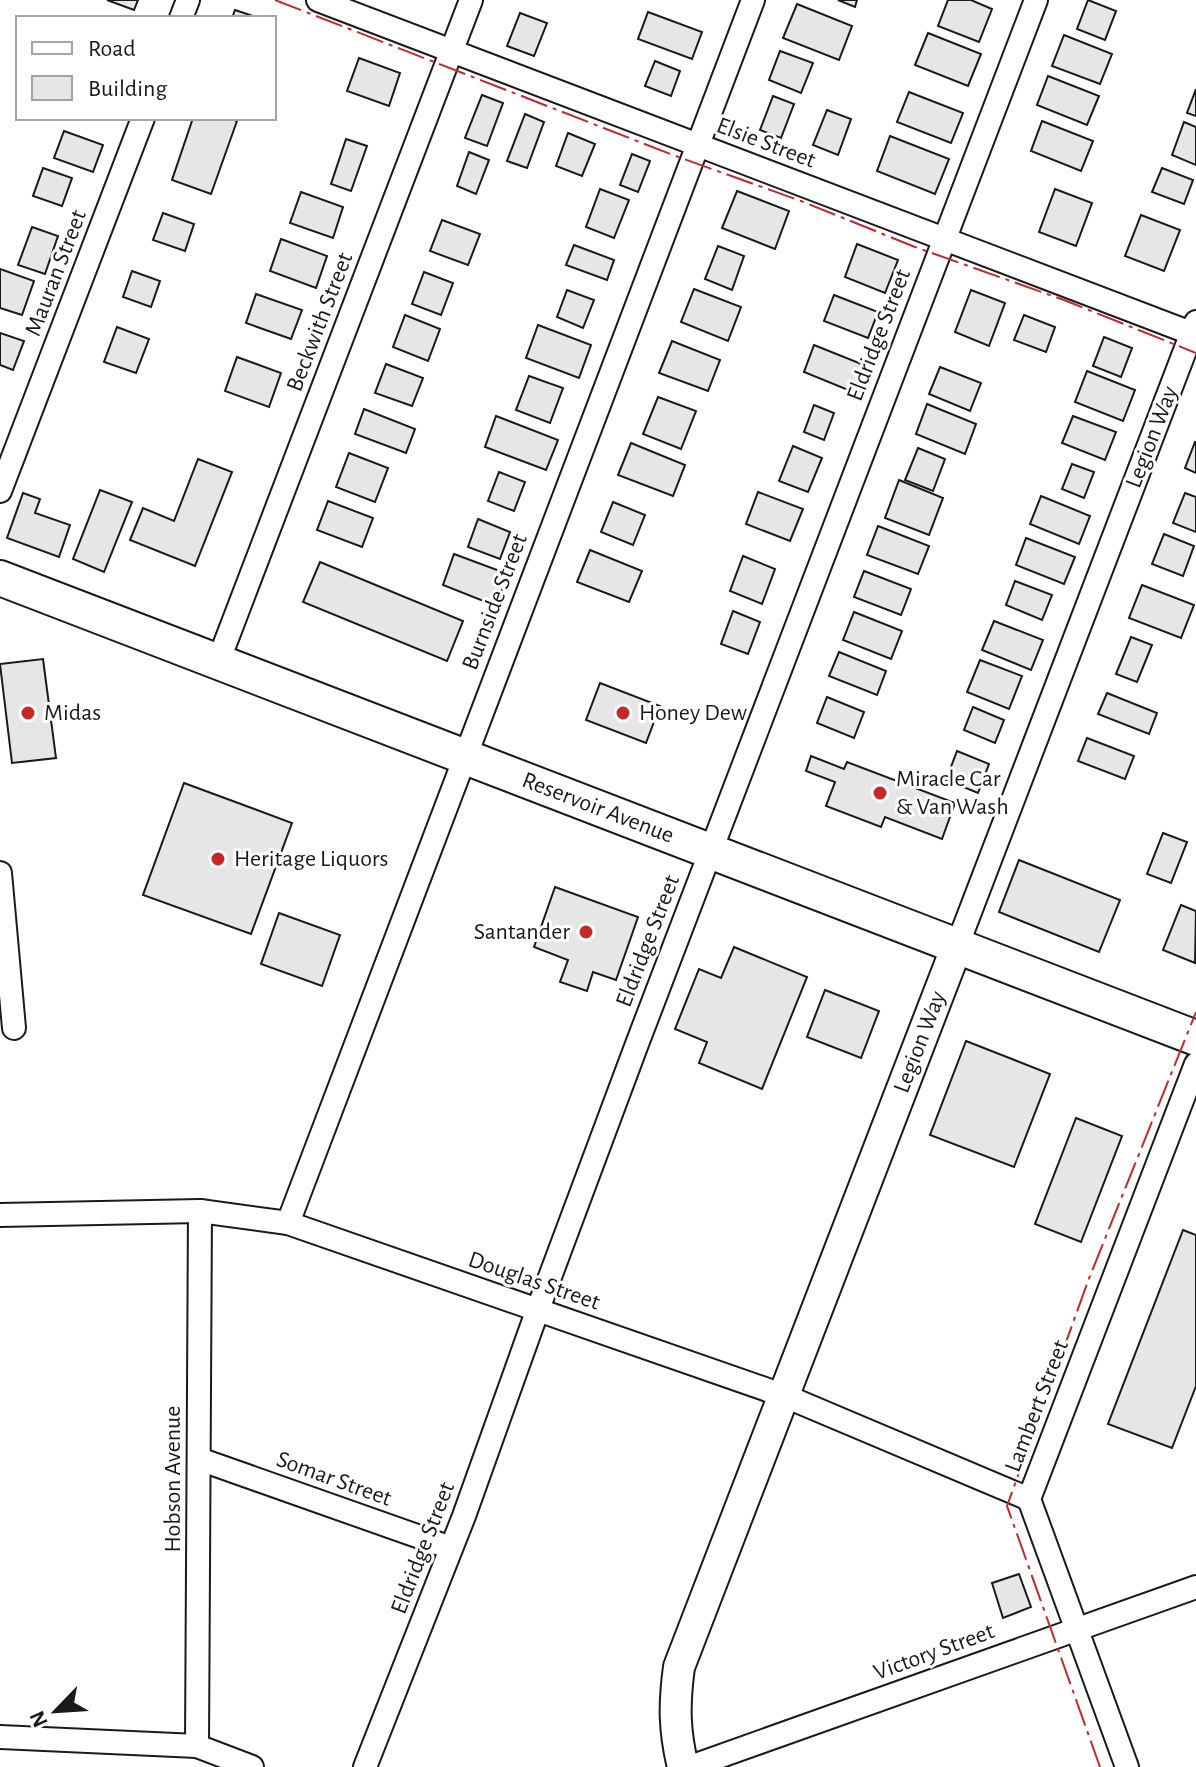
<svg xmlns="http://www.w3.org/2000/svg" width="1196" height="1767" font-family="'Alegreya Sans',sans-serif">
	<rect width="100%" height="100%" fill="#fff"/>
	<g fill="#e6e6e6" stroke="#1a1a1a" stroke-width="2">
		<path d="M107,0H138L134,10Z"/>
		<path d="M838,0H857L855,7Z"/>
		<path d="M948,0H971L992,9L979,42L938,26Z"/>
		<path d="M1088,0L1116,11L1105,40L1077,29Z"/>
		<path d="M797,4L852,26L839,60L783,38Z"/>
		<path d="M235,10L259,18H232Z"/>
		<path d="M648,12L702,32L692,59L638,39Z"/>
		<path d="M520,13L547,23L534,56L507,46Z"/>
		<path d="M928,33L981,54L968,86L915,65Z"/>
		<path d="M1064,35L1112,54L1100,84L1052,66Z"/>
		<path d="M780,51L813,63L801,93L769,80Z"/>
		<path d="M359,58L400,73L389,106L347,91Z"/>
		<path d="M655,61L680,71L671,96L645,86Z"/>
		<path d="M1048,76L1099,96L1087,125L1037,105Z"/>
		<path d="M1196,89V116L1187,113Z"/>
		<path d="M909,92L963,113L951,143L897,122Z"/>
		<path d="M482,95L503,103L487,146L465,138Z"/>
		<path d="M773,96L794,104L781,138L760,130Z"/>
		<path d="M827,110L851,119L838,155L813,145Z"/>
		<path d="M525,114L544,122L527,168L507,161Z"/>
		<path d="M193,118H228L237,121L211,194L172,180Z"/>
		<path d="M1042,121L1093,141L1081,171L1031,151Z"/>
		<path d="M1184,122L1196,127V165L1172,155Z"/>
		<path d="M64,131L103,145L93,172L54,158Z"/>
		<path d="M568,133L595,144L582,176L556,166Z"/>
		<path d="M890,136L949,159L935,194L877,171Z"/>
		<path d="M346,139L367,146L351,191L331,184Z"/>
		<path d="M469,152L489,160L476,194L457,186Z"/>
		<path d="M632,154L650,161L638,192L620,185Z"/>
		<path d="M43,168L72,178L62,206L33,196Z"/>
		<path d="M1162,168L1193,180L1184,204L1152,192Z"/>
		<path d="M600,189L629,200L614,238L586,227Z"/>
		<path d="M1055,189L1092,203L1076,246L1039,232Z"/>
		<path d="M737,191L789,211L775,249L722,228Z"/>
		<path d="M301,192L343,207L333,238L290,223Z"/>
		<path d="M163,213L194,224L185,251L153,240Z"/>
		<path d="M1141,215L1180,230L1164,271L1125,256Z"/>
		<path d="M442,220L480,234L468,265L430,251Z"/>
		<path d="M32,227L58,236L45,274L18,265Z"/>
		<path d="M281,239L327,256L316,288L270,271Z"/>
		<path d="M857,244L898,260L885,293L845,277Z"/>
		<path d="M574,245L614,260L607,280L566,265Z"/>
		<path d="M718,246L744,256L732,290L705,279Z"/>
		<path d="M0,269L34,281L22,315L0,308Z"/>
		<path d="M132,271L160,281L151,307L123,297Z"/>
		<path d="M424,272L453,283L441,315L412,304Z"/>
		<path d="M694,289L741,307L728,341L681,322Z"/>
		<path d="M567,290L594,300L583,328L557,317Z"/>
		<path d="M971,290L1005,303L989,346L955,332Z"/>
		<path d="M256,294L302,310L291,339L246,323Z"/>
		<path d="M834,295L878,312L868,338L824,321Z"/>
		<path d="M405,315L440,329L428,361L393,347Z"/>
		<path d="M1024,315L1055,327L1046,352L1014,340Z"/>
		<path d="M538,325L591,345L579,378L526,358Z"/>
		<path d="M117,327L149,339L136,373L104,362Z"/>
		<path d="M0,333L24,341L13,370L0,365Z"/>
		<path d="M1104,337L1132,348L1121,377L1093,366Z"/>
		<path d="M672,341L720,360L708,391L659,373Z"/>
		<path d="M814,345L864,365L853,392L804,372Z"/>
		<path d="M237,357L281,373L269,407L225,391Z"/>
		<path d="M386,364L423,378L412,406L375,393Z"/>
		<path d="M940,367L981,383L970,411L929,394Z"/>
		<path d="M1087,371L1135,390L1123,421L1075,402Z"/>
		<path d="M529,376L563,388L550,423L516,410Z"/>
		<path d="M658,397L696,411L681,449L643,434Z"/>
		<path d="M927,404L976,424L965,454L916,434Z"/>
		<path d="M814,405L834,413L824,440L804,432Z"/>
		<path d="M364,409L415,429L406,453L355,434Z"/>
		<path d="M496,416L558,440L546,470L485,447Z"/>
		<path d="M1073,416L1116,432L1105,460L1062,443Z"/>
		<path d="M1195,442H1196V473L1185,468Z"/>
		<path d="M631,443L685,465L673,496L618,475Z"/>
		<path d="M793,446L822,458L808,492L779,481Z"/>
		<path d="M918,448L945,459L933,491L905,480Z"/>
		<path d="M349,453L388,468L375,502L336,487Z"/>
		<path d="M198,459L232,472L195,566L130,540L143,508L174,521Z"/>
		<path d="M1072,464L1094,472L1084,498L1062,489Z"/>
		<path d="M499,472L525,482L514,511L488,501Z"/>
		<path d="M899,480L943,498L929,535L885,518Z"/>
		<path d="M100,490L132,502L104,572L73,559Z"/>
		<path d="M758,492L803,509L790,541L746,524Z"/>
		<path d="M23,493L40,499L35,513L70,525L59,557L7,538Z"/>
		<path d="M1185,493L1196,497V532L1173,523Z"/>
		<path d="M1041,496L1090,516L1079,544L1030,524Z"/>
		<path d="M328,501L373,518L362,547L317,530Z"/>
		<path d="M613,502L645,515L633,545L601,532Z"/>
		<path d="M478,519L510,532L500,559L468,547Z"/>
		<path d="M878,526L929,546L918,574L867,555Z"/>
		<path d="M1164,534L1194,546L1183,576L1152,564Z"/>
		<path d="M1026,538L1075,557L1064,584L1016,565Z"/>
		<path d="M590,550L642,571L629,602L577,582Z"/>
		<path d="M454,554L508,574L496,606L443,585Z"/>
		<path d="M743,556L775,569L762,604L730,591Z"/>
		<path d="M320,562L463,621L447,661L303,602Z"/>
		<path d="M864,571L911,589L901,615L854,597Z"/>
		<path d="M1015,581L1052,595L1042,620L1006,605Z"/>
		<path d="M1142,585L1194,605L1181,638L1129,618Z"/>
		<path d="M733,611L760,622L748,654L721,644Z"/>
		<path d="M854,612L902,631L891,659L843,640Z"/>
		<path d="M994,621L1043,640L1031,670L982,650Z"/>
		<path d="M1131,637L1152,645L1137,682L1116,674Z"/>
		<path d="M839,652L886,671L877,695L829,676Z"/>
		<path d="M43,659L56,758L12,763L0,664Z"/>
		<path d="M980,660L1022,676L1009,709L967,692Z"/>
		<path d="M600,683L660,706L646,743L586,720Z"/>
		<path d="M1107,693L1157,713L1149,734L1098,714Z"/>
		<path d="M827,697L864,712L854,738L817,723Z"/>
		<path d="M973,707L1004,720L995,743L964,730Z"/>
		<path d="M1087,738L1134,756L1125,779L1078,761Z"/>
		<path d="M957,751L989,764L978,793L946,780Z"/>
		<path d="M811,756L844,769L847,762L955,803L942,839L885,817L881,827L826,806L835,782L806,771Z"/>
		<path d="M184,783L292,823L251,934L143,895Z"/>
		<path d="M1163,833L1187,842L1171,883L1147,874Z"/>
		<path d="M1019,860L1120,900L1099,952L999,912Z"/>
		<path d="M555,887L638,917L616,980L593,972L587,991L560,982L568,960L534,947Z"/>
		<path d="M1181,905L1196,911L1195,963L1163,950Z"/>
		<path d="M279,913L340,935L322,986L261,964Z"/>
		<path d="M734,947L807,977L762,1089L699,1063L707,1042L675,1029L699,969L721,978Z"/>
		<path d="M825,990L879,1011L861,1058L807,1037Z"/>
		<path d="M966,1041L1050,1074L1014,1167L930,1135Z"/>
		<path d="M1076,1118L1122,1136L1081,1242L1035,1224Z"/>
		<path d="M1183,1230L1196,1235V1386L1172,1448L1108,1424Z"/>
		<path d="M1019,1574L1031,1607L1003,1618L992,1583Z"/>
	</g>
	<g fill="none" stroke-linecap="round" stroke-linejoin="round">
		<defs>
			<g id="street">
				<path d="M318,0L1196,335"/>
				<path d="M181,18L188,0"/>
				<path d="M0,491L143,118"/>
				<path d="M218,662L471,0"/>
				<path d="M0,873L14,1028"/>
				<path d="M957,946L1196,322"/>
				<path d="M0,1215L200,1211L288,1223L785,1396L1029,1499"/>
				<path d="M288,1223L753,0"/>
				<path d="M199,1459L451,1548"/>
				<path d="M0,1737L197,1746L252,1767"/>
				<path d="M197,1746L200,1211"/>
				<path d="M365,1767L464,1516L538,1309L637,1044L1036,0"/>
				<path d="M690,1767L1196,1587"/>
				<path d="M1127,1767L1029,1499L1196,1064"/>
			</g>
			<path id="secondary" d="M683,1767C674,1730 674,1704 679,1667L957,946"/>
			<path id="primary" d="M0,578L1196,1038"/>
		</defs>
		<use href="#street" stroke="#1a1a1a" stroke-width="26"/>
		<use href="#secondary" stroke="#1a1a1a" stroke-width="34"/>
		<use href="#primary" stroke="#1a1a1a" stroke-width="38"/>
		<use href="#street" stroke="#fff" stroke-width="22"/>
		<use href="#secondary" stroke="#fff" stroke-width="30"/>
		<use href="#primary" stroke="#fff" stroke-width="34"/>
		<g stroke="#c62828" stroke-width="2" stroke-dasharray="28 6 4 6" stroke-linecap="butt">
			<path d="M275,0L673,155L801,201L915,247L1064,300L1196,353"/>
			<path d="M1100,1767L1007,1506L1088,1281L1196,1012"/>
		</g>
	</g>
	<g fill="#c62828" stroke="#fff" stroke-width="3">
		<circle cx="28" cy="713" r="8"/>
		<circle cx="623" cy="713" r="8"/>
		<circle cx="880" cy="793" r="8"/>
		<circle cx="218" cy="859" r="8"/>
		<circle cx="586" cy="932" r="8"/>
	</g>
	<g text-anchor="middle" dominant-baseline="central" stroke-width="6" stroke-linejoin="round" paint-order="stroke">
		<g font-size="24" fill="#1a1a1a" stroke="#fff">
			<text transform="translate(766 143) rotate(21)">Elsie Street</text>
			<text transform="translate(56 273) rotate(-69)">Mauran Street</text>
			<text transform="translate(320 322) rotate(-69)">Beckwith Street</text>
			<text transform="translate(879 335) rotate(-69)">Eldridge Street</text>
			<text transform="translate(1152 437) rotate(-69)">Legion Way</text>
			<text transform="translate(495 602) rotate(-69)">Burnside Street</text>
			<text transform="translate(598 808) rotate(21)">Reservoir Avenue</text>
			<text transform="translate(648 941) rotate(-69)">Eldridge Street</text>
			<text transform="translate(920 1042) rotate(-69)">Legion Way</text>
			<text transform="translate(534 1281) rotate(19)">Douglas Street</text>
			<text transform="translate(1037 1406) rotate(-69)">Lambert Street</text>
			<text transform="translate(173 1479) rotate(-90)">Hobson Avenue</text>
			<text transform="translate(334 1479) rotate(20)">Somar Street</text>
			<text transform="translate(423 1548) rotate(-69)">Eldridge Street</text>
			<text transform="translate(934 1652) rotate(-20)">Victory Street</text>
		</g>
		<g font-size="24" fill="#1a1a1a" stroke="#fff" text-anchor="start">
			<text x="44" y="713">Midas</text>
			<text x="639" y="713">Honey Dew</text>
			<text x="896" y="779">Miracle Car<tspan x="896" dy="28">&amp; Van Wash</tspan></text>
			<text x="234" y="859">Heritage Liquors</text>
			<text x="570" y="932" text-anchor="end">Santander</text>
		</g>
	</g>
	<rect x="16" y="16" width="260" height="104" fill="#ffffff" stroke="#a3a3a3" stroke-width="2"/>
	<rect x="32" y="42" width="40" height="12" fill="#ffffff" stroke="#a3a3a3" stroke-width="2"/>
	<text x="88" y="56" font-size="24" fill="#1a1a1a">Road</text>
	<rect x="32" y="76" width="40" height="24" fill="#e6e6e6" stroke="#a3a3a3" stroke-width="2"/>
	<text x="88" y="96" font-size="24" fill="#1a1a1a">Building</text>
	<g transform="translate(56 1711) rotate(245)" stroke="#ffffff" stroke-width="6" paint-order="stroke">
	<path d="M0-6L14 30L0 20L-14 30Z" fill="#1a1a1a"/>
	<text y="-12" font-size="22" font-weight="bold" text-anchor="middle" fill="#1a1a1a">N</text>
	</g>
</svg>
